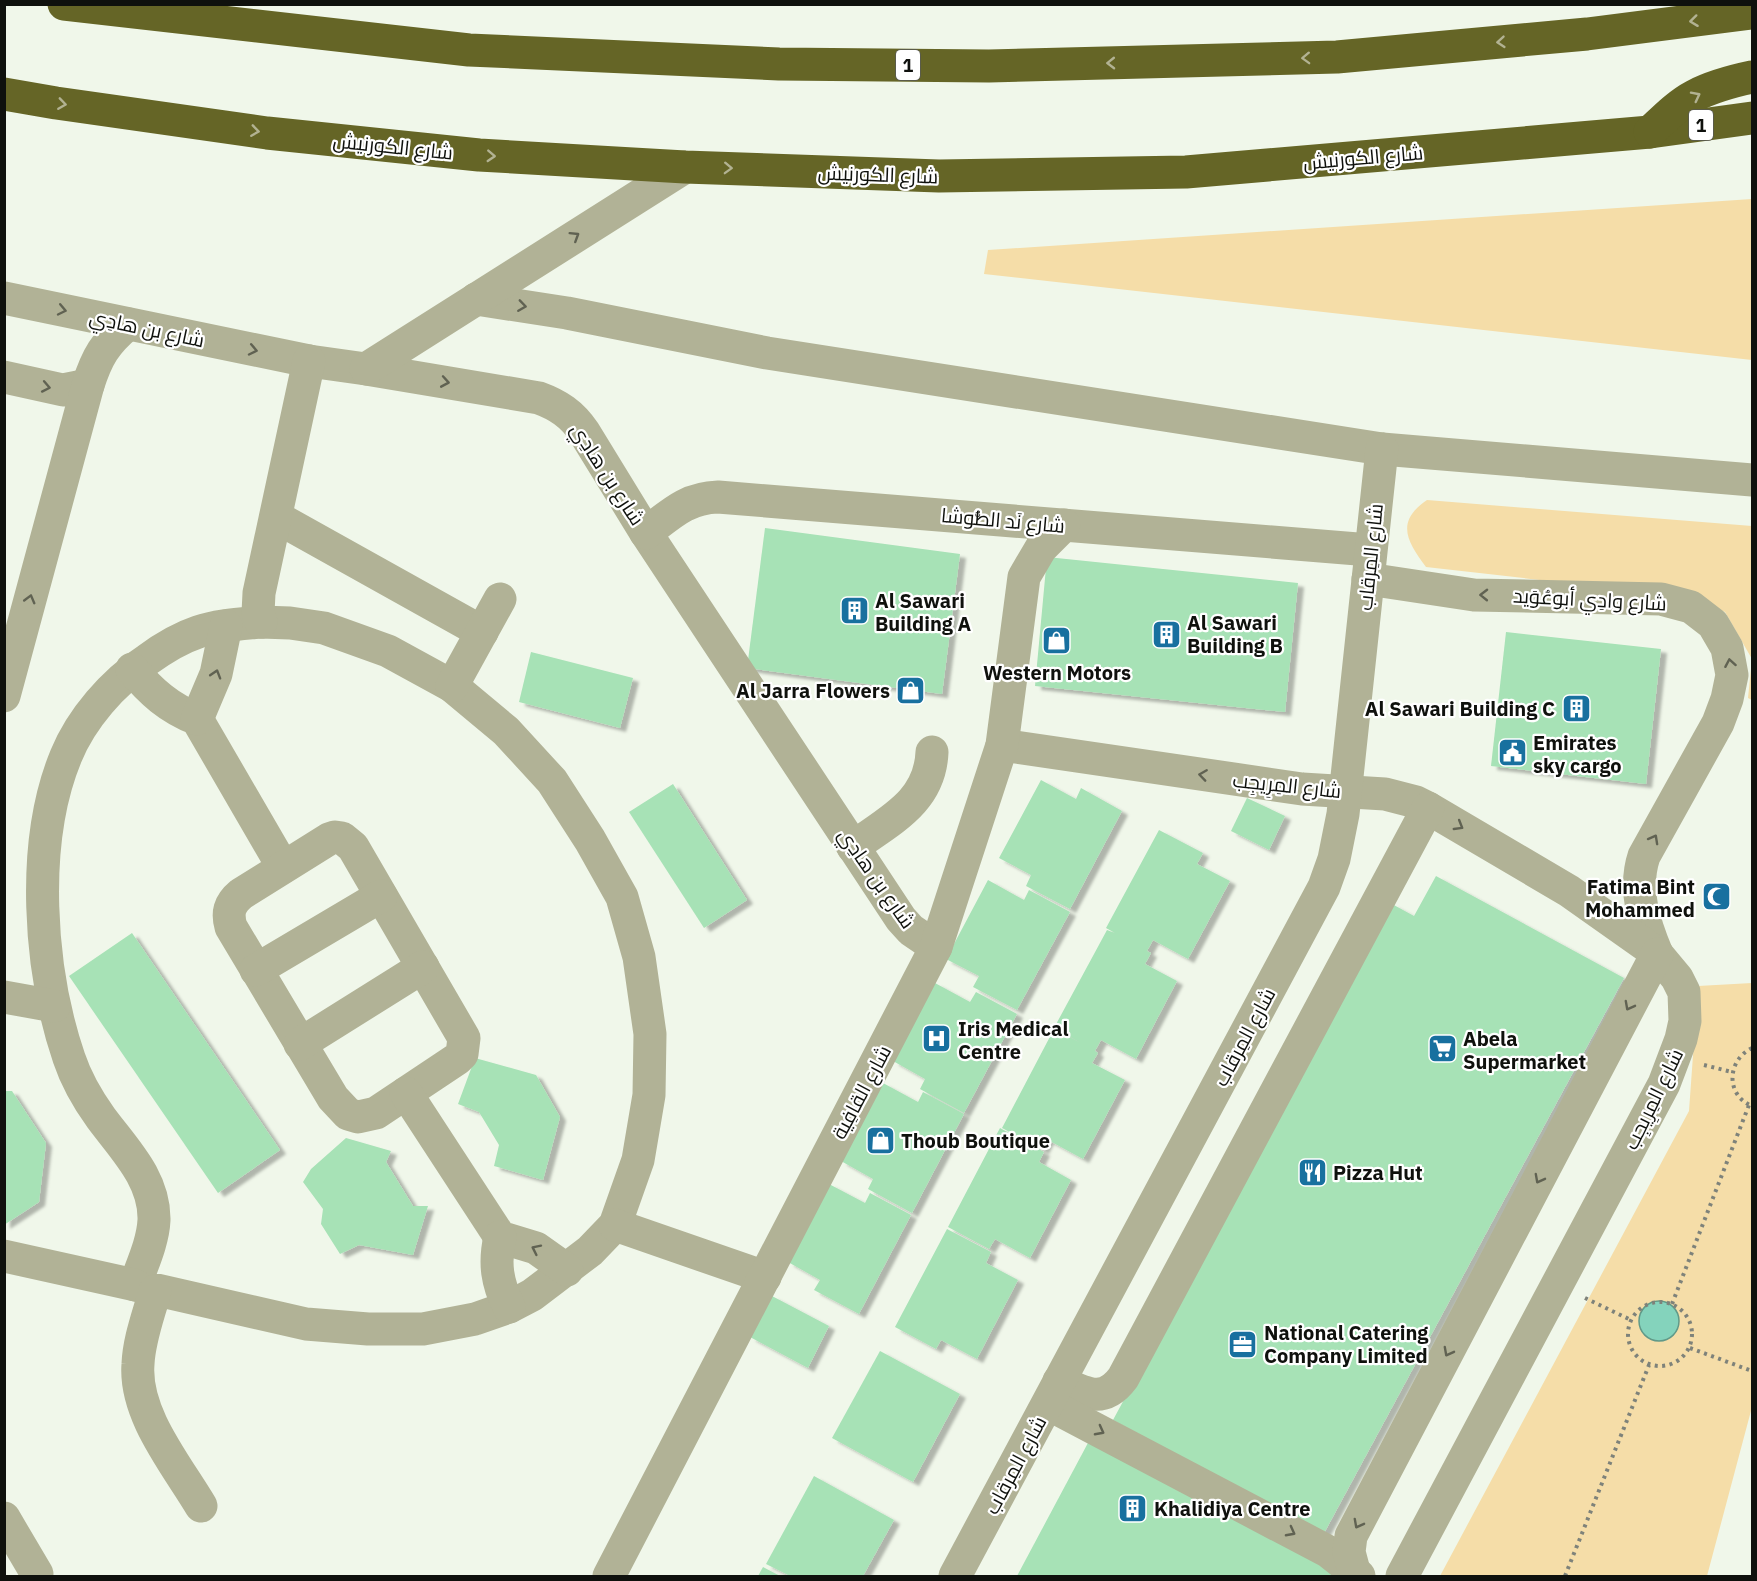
<svg xmlns="http://www.w3.org/2000/svg" width="1757" height="1581" font-family="'IBM Plex Sans',Cairo,sans-serif">
	<defs>
		<filter id="shadow"><feDropShadow dx="6" dy="4" stdDeviation="1.5" flood-color="#0004"/></filter>
	</defs>
	<rect width="100%" height="100%" fill="#f0f7ea"/>
	<g fill="#f5dda8">
		<path d="M1752,199V360L984,274L988,250Z"/>
		<path d="M1427,500L1752,526V700L1748,698L1752,659L1725,612L1690,597L1426,567C1407,541 1395,522 1427,500Z"/>
		<path d="M1752,983V1407L1707,1576H1440L1689,1111L1698,986Z"/>
	</g>
	<circle fill="#84d3bc" stroke="#619988" stroke-width="1.5" cx="1659" cy="1321" r="20"/>
	<g fill="#a7e2b6" filter="url(#shadow)">
		<path d="M765,528L960,554L942,694L747,668Z"/>
		<path d="M1047,557L1298,583L1285,712L1035,686Z"/>
		<path d="M1506,632L1661,649L1646,784L1491,766Z"/>
		<path d="M531,652L633,678L620,728L519,702Z"/>
		<path d="M1041,780L1076,799L1081,788L1122,811L1070,909L1026,886L1031,875L999,858Z"/>
		<path d="M673,784L747,900L704,928L629,812Z"/>
		<path d="M1247,798L1285,816L1269,850L1231,831Z"/>
		<path d="M1159,830L1203,853L1197,864L1230,881L1188,959L1153,940L1147,951L1151,953L1145,964L1177,981L1136,1059L1101,1040L1095,1051L1098,1053L1092,1063L1125,1080L1083,1159L1048,1140L1043,1150L1002,1128L1054,1029L1081,1043L1054,1028L1107,930L1115,933L1106,928Z"/>
		<path d="M1436,876L1624,978L1323,1535L1113,1420L1392,904L1414,916Z"/>
		<path d="M988,880L1024,900L1029,890L1070,912L1017,1010L973,987L979,976L946,959Z"/>
		<path d="M132,933L280,1150L218,1193L69,976Z"/>
		<path d="M935,983L970,1002L976,992L1017,1014L964,1113L920,1089L925,1079L893,1061Z"/>
		<path d="M475,1058L536,1075L560,1117L543,1180L494,1166L499,1145L479,1112L458,1104Z"/>
		<path d="M883,1083L918,1102L923,1092L964,1114L912,1213L868,1189L873,1179L841,1161Z"/>
		<path d="M4,1091H12L46,1143L39,1202L4,1225Z"/>
		<path d="M1000,1128L1044,1152L1039,1162L1071,1180L1030,1258L995,1239L989,1249L948,1227Z"/>
		<path d="M346,1138L391,1151L386,1162L413,1206H428L413,1255L359,1245L340,1254L321,1224L323,1209L303,1182L311,1169Z"/>
		<path d="M829,1184L865,1203L870,1193L911,1215L859,1314L814,1290L820,1280L788,1262Z"/>
		<path d="M947,1229L991,1252L986,1263L1018,1280L977,1359L941,1340L936,1349L895,1327Z"/>
		<path d="M772,1296L829,1326L808,1368L750,1337Z"/>
		<path d="M880,1351L960,1394L913,1482L832,1438Z"/>
		<path d="M1089,1441L1341,1576H1017Z"/>
		<path d="M814,1476L894,1520L863,1576H790L766,1564Z"/>
		<path d="M763,1567L780,1576H758Z"/>
	</g>
	<g fill="none" stroke-linecap="round" stroke-linejoin="round">
		<g stroke="#7e827a" stroke-width="4" stroke-dasharray="3 4.5" stroke-linecap="butt">
			<path d="M1752,1048C1727,1060 1725,1095 1752,1106"/>
			<path d="M1704,1065L1732,1072"/>
			<path d="M1585,1298L1631,1320"/>
			<circle cx="1660" cy="1334" r="32"/>
			<path d="M1672,1304L1749,1105"/>
			<path d="M1690,1348L1752,1371"/>
			<path d="M1565,1576L1649,1365"/>
		</g>
		<g stroke="#b1b296" stroke-width="33">
			<path d="M4,298L309,361L366,369L539,398C558,405 572,414 584,432L646,533L901,919L911,930L936,947"/>
			<path d="M476,299L567,313L767,353L1382,449L1752,480"/>
			<path d="M366,369L685,167"/>
			<path d="M4,377L63,390L88,385"/>
			<path d="M276,517L482,632"/>
			<path d="M646,533C671,514 686,498 718,497L1370,550"/>
			<path d="M1368,579L1474,595L1661,599L1691,607L1713,624L1727,648L1732,675L1727,699L1718,723L1644,856C1633,889 1644,923 1657,954"/>
			<path d="M261,622L290,623L324,628L388,651L452,686L506,731L552,781L590,840L622,897L639,957L650,1034L649,1095L638,1160L615,1225L590,1251L532,1295L509,1307L475,1319L423,1329H368L306,1324L135,1285C142,1265 153,1242 154,1220C155,1179 124,1149 101,1118C88,1100 76,1079 69,1058C39,970 30,843 66,756C81,719 113,682 147,660C162,649 180,638 198,632C218,625 240,624 261,622Z"/>
			<path d="M261,622L258,613L259,593L309,361"/>
			<path d="M132,669C151,692 169,708 197,719L283,867"/>
			<path d="M452,686L500,599"/>
			<path d="M4,696L88,385C97,357 105,343 128,324"/>
			<path d="M197,719L216,674L226,626"/>
			<path d="M1002,745L1302,789L1385,794L1416,802L1428,808L1569,891L1644,944L1657,954L1677,978L1684,992L1685,1021L1681,1039L1664,1084L1402,1576"/>
			<path d="M335,837L342,838L353,847L464,1038L462,1054L457,1059L376,1113L358,1117L348,1114L333,1098L231,927C227,913 229,904 241,894L329,839Z"/>
			<path d="M853,847C890,820 930,802 932,752"/>
			<path d="M256,970L381,896"/>
			<path d="M4,997L54,1006"/>
			<path d="M300,1044L423,967"/>
			<path d="M406,1093L500,1237L536,1248L567,1270"/>
			<path d="M615,1225L765,1277"/>
			<path d="M500,1237C494,1263 497,1283 509,1307"/>
			<path d="M4,1256L135,1285"/>
			<path d="M155,1291C149,1314 139,1339 138,1364C134,1414 176,1464 201,1506"/>
			<path d="M1059,1381C1085,1393 1103,1405 1123,1378L1428,808"/>
			<path d="M1048,1404L1329,1552L1359,1576"/>
			<path d="M4,1518L37,1574"/>
			<path d="M1354,1571L1349,1552L1351,1536L1657,954"/>
			<path d="M609,1576L936,947L1002,745L1024,577L1041,548L1064,525"/>
			<path d="M955,1576L1324,887L1334,859L1343,814L1382,449"/>
		</g>
		<g stroke="#656526" stroke-width="33">
			<path d="M64,4L469,50L779,64L989,66L1337,57L1587,34L1752,13"/>
			<path d="M4,94L56,103L267,133L479,155L685,167L939,176L1186,172L1650,132L1752,118"/>
			<path d="M1650,132C1663,120 1677,105 1694,96C1711,87 1733,81 1752,77"/>
		</g>
	</g>
	<defs><path id="oneway-chevron" d="M-2-3.5L2.5 0L-2 3.5" fill="none" stroke-width="1.6" stroke-linecap="round" stroke-linejoin="round" transform="scale(1.5)"/></defs>
	<g stroke="#b2b292">
		<use href="#oneway-chevron" transform="translate(1694 21) rotate(173)"/>
		<use href="#oneway-chevron" transform="translate(1501 42) rotate(175)"/>
		<use href="#oneway-chevron" transform="translate(1306 58) rotate(178)"/>
		<use href="#oneway-chevron" transform="translate(1111 63) rotate(179)"/>
		<use href="#oneway-chevron" transform="translate(1696 96) rotate(-27)"/>
		<use href="#oneway-chevron" transform="translate(62 104) rotate(8)"/>
		<use href="#oneway-chevron" transform="translate(255 131) rotate(8)"/>
		<use href="#oneway-chevron" transform="translate(491 156) rotate(3)"/>
		<use href="#oneway-chevron" transform="translate(728 168) rotate(2)"/>
	</g>
	<g stroke="#606252">
		<use href="#oneway-chevron" transform="translate(575 236) rotate(-32)"/>
		<use href="#oneway-chevron" transform="translate(522 306) rotate(8)"/>
		<use href="#oneway-chevron" transform="translate(62 310) rotate(12)"/>
		<use href="#oneway-chevron" transform="translate(253 350) rotate(12)"/>
		<use href="#oneway-chevron" transform="translate(445 382) rotate(10)"/>
		<use href="#oneway-chevron" transform="translate(46 387) rotate(11)"/>
		<use href="#oneway-chevron" transform="translate(1484 595) rotate(-179)"/>
		<use href="#oneway-chevron" transform="translate(30 599) rotate(-75)"/>
		<use href="#oneway-chevron" transform="translate(1730 663) rotate(-100)"/>
		<use href="#oneway-chevron" transform="translate(216 674) rotate(-73)"/>
		<use href="#oneway-chevron" transform="translate(1203 775) rotate(-172)"/>
		<use href="#oneway-chevron" transform="translate(1459 826) rotate(31)"/>
		<use href="#oneway-chevron" transform="translate(1654 839) rotate(-61)"/>
		<use href="#oneway-chevron" transform="translate(1629 1006) rotate(118)"/>
		<use href="#oneway-chevron" transform="translate(1539 1179) rotate(118)"/>
		<use href="#oneway-chevron" transform="translate(536 1249) rotate(-154)"/>
		<use href="#oneway-chevron" transform="translate(1448 1352) rotate(118)"/>
		<use href="#oneway-chevron" transform="translate(1100 1431) rotate(28)"/>
		<use href="#oneway-chevron" transform="translate(1358 1524) rotate(118)"/>
		<use href="#oneway-chevron" transform="translate(1291 1532) rotate(28)"/>
	</g>
	<defs>
		<symbol id="building-square" viewBox="-11 -11 22 22"><rect x="-9" y="-9" width="18" height="18" rx="4" fill="#18709f" stroke="#fff"/><path d="M-4-6H4V6H1V3H-1V6H-4ZM-2.5-4.3h1.7v1.8h-1.7ZM.8-4.3h1.7v1.8H.8ZM-2.5-1h1.7V.8h-1.7ZM.8-1h1.7V.8H.8Z" fill="#fff"/></symbol>
		<symbol id="shop-square" viewBox="-11 -11 22 22"><rect x="-9" y="-9" width="18" height="18" rx="4" fill="#18709f" stroke="#fff"/><path d="M-5-2.5h2.3a2.7 3.5 0 0 1 5.4 0H5L5.5 6h-11ZM-1.5-2.5h3a1.5 2.3 0 0 0-3 0Z" fill="#fff"/></symbol>
		<symbol id="civic-square" viewBox="-11 -11 22 22"><rect x="-9" y="-9" width="18" height="18" rx="4" fill="#18709f" stroke="#fff"/><path d="M-.6-6.5H3V-4.5H.6V-3L4-1V1h2V6H-6V1h2V-1L-.6-3ZM-1.2 2.5V6h2.4V2.5Z" fill="#fff"/></symbol>
		<symbol id="mosque-square" viewBox="-11 -11 22 22"><rect x="-9" y="-9" width="18" height="18" rx="4" fill="#18709f" stroke="#fff"/><path d="M3.5-4.9A6 6 0 1 0 3.5 4.9A5 5 0 1 1 3.5-4.9Z" fill="#fff"/></symbol>
		<symbol id="hospital-square" viewBox="-11 -11 22 22"><rect x="-9" y="-9" width="18" height="18" rx="4" fill="#18709f" stroke="#fff"/><path d="M-5-5h3v3.5h4V-5h3V5h-3V1.5h-4V5h-3Z" fill="#fff"/></symbol>
		<symbol id="supermarket-square" viewBox="-11 -11 22 22"><rect x="-9" y="-9" width="18" height="18" rx="4" fill="#18709f" stroke="#fff"/><path d="M-6-5.5h2.5l.6 2H6L4.5 2H-2.5L-4.4-4H-6ZM-1.5 3.2a1.3 1.3 0 1 0 .1 0ZM3 3.2a1.3 1.3 0 1 0 .1 0Z" fill="#fff"/></symbol>
		<symbol id="restaurant-square" viewBox="-11 -11 22 22"><rect x="-9" y="-9" width="18" height="18" rx="4" fill="#18709f" stroke="#fff"/><path d="M-5-6h1v4h1v-4h1v4h1v-4h1v5L-1.5 .5V6h-2V.5L-5-1ZM5-6V6H3V1.5H1.5Q1.5-4 5-6Z" fill="#fff"/></symbol>
		<symbol id="office-square" viewBox="-11 -11 22 22"><rect x="-9" y="-9" width="18" height="18" rx="4" fill="#18709f" stroke="#fff"/><path d="M-6-3h4V-5.5h4V-3h4V5H-6ZM-1-4.5V-3h2v-1.5ZM-6 0V1H6V0Z" fill="#fff"/></symbol>
	</defs>
	<g fill-rule="evenodd">
		<use href="#building-square" x="838" y="594" width="33" height="33"/>
		<use href="#building-square" x="1150" y="618" width="33" height="33"/>
		<use href="#shop-square" x="1040" y="624" width="33" height="33"/>
		<use href="#shop-square" x="894" y="674" width="33" height="33"/>
		<use href="#building-square" x="1560" y="692" width="33" height="33"/>
		<use href="#civic-square" x="1496" y="736" width="33" height="33"/>
		<use href="#mosque-square" x="1700" y="880" width="33" height="33"/>
		<use href="#hospital-square" x="920" y="1022" width="33" height="33"/>
		<use href="#supermarket-square" x="1426" y="1032" width="33" height="33"/>
		<use href="#shop-square" x="864" y="1124" width="33" height="33"/>
		<use href="#restaurant-square" x="1296" y="1156" width="33" height="33"/>
		<use href="#office-square" x="1226" y="1328" width="33" height="33"/>
		<use href="#building-square" x="1116" y="1492" width="33" height="33"/>
	</g>
	<g text-anchor="middle" dominant-baseline="central" stroke-width="4.5" stroke-linejoin="round" paint-order="stroke">
		<g fill="#fff" stroke="#575856" stroke-width="1.5">
			<rect x="896" y="50" width="24" height="30" rx="4.5"/>
			<rect x="1689" y="110" width="24" height="30" rx="4.5"/>
		</g>
		<g font-size="18" font-weight="bold" fill="#0f110d">
			<text x="908" y="65">1</text>
			<text x="1701" y="125">1</text>
		</g>
		<g font-size="20" fill="#0f110d" stroke="#fff">
			<text transform="translate(393 146) rotate(6)">شارع الكورنيش</text>
			<text transform="translate(1363 157) rotate(-5)">شارع الكورنيش</text>
			<text transform="translate(878 174) rotate(2)">شارع الكورنيش</text>
			<text transform="translate(147 328) rotate(12)">شارع بن هادِي</text>
			<text transform="translate(608 474) rotate(57)">شارع بن هادِي</text>
			<text transform="translate(1003 520) rotate(5)">شارع نَد الطُّوشا</text>
			<text transform="translate(1370 557) rotate(-84)">شارع المِرقاب</text>
			<text transform="translate(1590 599) rotate(3)">شارع وادِي أبوعُوَيد</text>
			<text transform="translate(1287 785) rotate(6)">شارع المِرِيجِب</text>
			<text transform="translate(877 878) rotate(55)">شارع بن هادِي</text>
			<text transform="translate(1244 1037) rotate(-62)">شارع المِرقاب</text>
			<text transform="translate(861 1092) rotate(-62)">شارع القافِية</text>
			<text transform="translate(1653 1099) rotate(-64)">شارع المِرِيجِب</text>
			<text transform="translate(1015 1465) rotate(-62)">شارع المِرقاب</text>
		</g>
		<g font-size="20" font-weight="bold" fill="#0f110d" stroke="#fff" text-anchor="start">
			<text x="875" y="600">Al Sawari<tspan x="875" dy="23">Building A</tspan></text>
			<text x="1187" y="622">Al Sawari<tspan x="1187" dy="23">Building B</tspan></text>
			<text x="1057" y="672" text-anchor="middle">Western Motors</text>
			<text x="890" y="690" text-anchor="end">Al Jarra Flowers</text>
			<text x="1555" y="708" text-anchor="end">Al Sawari Building C</text>
			<text x="1533" y="742">Emirates<tspan x="1533" dy="23">sky cargo</tspan></text>
			<text x="1695" y="886" text-anchor="end">Fatima Bint<tspan x="1695" dy="23">Mohammed</tspan></text>
			<text x="958" y="1028">Iris Medical<tspan x="958" dy="23">Centre</tspan></text>
			<text x="1463" y="1038">Abela<tspan x="1463" dy="23">Supermarket</tspan></text>
			<text x="901" y="1140">Thoub Boutique</text>
			<text x="1333" y="1172">Pizza Hut</text>
			<text x="1264" y="1332">National Catering<tspan x="1264" dy="23">Company Limited</tspan></text>
			<text x="1154" y="1508">Khalidiya Centre</text>
		</g>
	</g>
	<rect width="1757" height="1581" fill="none" stroke="#0f110d" stroke-width="12"/>
</svg>
